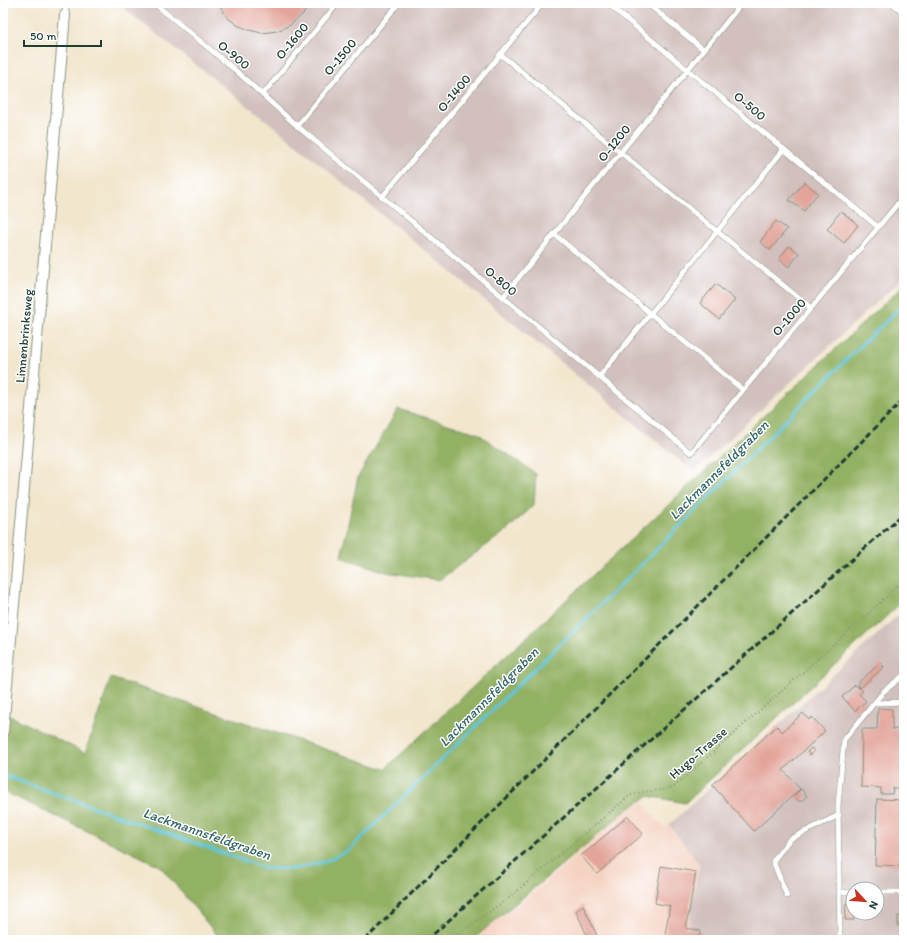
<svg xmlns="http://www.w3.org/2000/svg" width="907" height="943" font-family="Itim,sans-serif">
	<rect width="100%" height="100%" fill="#fff"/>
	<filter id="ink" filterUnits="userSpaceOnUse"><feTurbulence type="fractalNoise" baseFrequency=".025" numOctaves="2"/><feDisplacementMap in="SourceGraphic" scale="8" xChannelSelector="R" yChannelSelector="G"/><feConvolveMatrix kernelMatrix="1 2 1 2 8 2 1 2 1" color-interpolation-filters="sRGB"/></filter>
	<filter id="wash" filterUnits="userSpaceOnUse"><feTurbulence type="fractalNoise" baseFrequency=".012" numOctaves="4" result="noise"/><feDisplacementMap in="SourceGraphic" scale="16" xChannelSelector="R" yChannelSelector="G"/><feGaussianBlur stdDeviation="0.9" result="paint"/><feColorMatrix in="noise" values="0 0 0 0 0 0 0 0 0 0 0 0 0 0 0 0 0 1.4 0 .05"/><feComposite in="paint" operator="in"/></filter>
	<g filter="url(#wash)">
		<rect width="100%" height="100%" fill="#f2e6cd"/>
		<path fill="#f5d3c2" d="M642,802L664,828L669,825L699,863L685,940H470L524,901L628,809Z"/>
		<g fill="#d1c0bd" fill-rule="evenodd">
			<path d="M117,3H904V277L694,472L276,128Z"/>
			<path d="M904,610V940H686L699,864L669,825ZM853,889H877V913H853Z"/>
		</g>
		<g fill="#93b164" stroke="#59774c">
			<path d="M904,285V600L685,803L648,796L628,809L472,940H221L160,866L3,791V712L85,753L111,678L385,769Z"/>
			<path d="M398,409L477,433L536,474L534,505L506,531L439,580L386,572L341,557L358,477Z"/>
		</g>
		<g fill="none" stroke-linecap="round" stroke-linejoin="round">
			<path stroke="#5dc6d9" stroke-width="3" d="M3,775L265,868L293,869L324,862L349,850L641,565L846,360L904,304"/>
		</g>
		<g id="blocks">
			<g fill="#e3a49a">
				<path d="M218,3H310L304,13L290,25L277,31L262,33L249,30L237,25L227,17Z"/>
				<path d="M804,182L818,193L804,211L789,200Z"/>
				<path d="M841,211L858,225L844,243L827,229Z"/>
				<path d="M776,221L787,229L770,250L760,242Z"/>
				<path d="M789,246L799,253L789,267L779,259Z"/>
				<path d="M716,284L735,300L719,319L700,303Z"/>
				<path d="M880,663L884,667L860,688L857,685L859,682Z"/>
				<path d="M855,685L863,691L859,694L866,701L855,711L842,697Z"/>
				<path d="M878,708L892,709V729L904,730V788H893L892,794H881V788L861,787L862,729H877Z"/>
				<path d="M803,713L809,720L812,717L825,731L783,770L800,789L754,831L712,785L777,726L782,732Z"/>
				<path d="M811,748L815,751L810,755L807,752Z"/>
				<path d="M801,789L807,796L800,802L794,796Z"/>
				<path d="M877,799L904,800V866L875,865Z"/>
				<path d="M628,816L643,834L597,874L581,856Z"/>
				<path d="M661,866L696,872L686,928L701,931L699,940H664L670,906L655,903Z"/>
				<path d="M846,903H853L854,920H845Z"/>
				<path d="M583,905L599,940H589L576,911Z"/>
				<rect x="898" y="916" width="6" height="10"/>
			</g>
		</g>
	</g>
	<g filter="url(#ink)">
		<use href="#blocks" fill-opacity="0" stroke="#889280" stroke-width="1"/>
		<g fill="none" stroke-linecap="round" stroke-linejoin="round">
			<defs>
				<g id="lane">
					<path d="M154,3L234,69L297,126L691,453L904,196"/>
					<path d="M607,3L878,227"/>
					<path d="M647,3L704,50"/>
					<path d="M892,3L904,13"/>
					<path d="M65,15L66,3"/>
					<path d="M500,54L811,308"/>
					<path d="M263,94L338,3"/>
					<path d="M297,126L399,3"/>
					<path d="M382,197L543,3"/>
					<path d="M554,234L743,390"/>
					<path d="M503,297L742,3"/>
					<path d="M599,377L784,149"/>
					<path d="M874,703L904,702"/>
					<path d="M839,892H853"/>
					<path d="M877,892H904"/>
					<path d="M787,896L773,861L790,839L839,815"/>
					<path d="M840,940L838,805L844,740L884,691L904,675"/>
				</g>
				<path id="street" d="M3,731L65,15"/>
			</defs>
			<use href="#lane" stroke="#889280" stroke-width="6"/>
			<use href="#street" stroke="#889280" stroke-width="12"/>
			<path stroke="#889280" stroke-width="2" stroke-dasharray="1 3" stroke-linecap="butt" d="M450,940L510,897L629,796C644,790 659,792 674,787L868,614L904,579"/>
			<use href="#lane" stroke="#fff" stroke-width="5"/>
			<use href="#street" stroke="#fff" stroke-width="10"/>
			<g stroke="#1f3d34" stroke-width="3" stroke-dasharray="6 3" stroke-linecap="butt">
				<path d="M365,940L904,399"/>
				<path d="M427,940L904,513"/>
			</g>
		</g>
	</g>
	<g text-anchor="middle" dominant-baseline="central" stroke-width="3" stroke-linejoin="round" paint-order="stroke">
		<g font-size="13" fill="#1f3d34" stroke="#fff">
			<text transform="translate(292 41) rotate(-50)">O-1600</text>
			<text transform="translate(234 55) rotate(40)">O-900</text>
			<text transform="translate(340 57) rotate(-50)">O-1500</text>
			<text transform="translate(454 93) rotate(-50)">O-1400</text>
			<text transform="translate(750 106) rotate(40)">O-500</text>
			<text transform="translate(614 143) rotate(-51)">O-1200</text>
			<text transform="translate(501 281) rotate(40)">O-800</text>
			<text transform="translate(789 317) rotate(-50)">O-1000</text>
			<text transform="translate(24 336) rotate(-85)">Linnenbrinksweg</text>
			<text transform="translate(698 753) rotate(-41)">Hugo-Trasse</text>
		</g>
		<g font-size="14" font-style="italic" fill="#326666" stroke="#fff">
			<text transform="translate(719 470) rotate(-45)">Lackmannsfeldgraben</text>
			<text transform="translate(489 697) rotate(-45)">Lackmannsfeldgraben</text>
			<text transform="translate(207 834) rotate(19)">Lackmannsfeldgraben</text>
		</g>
	</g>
	<rect width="907" height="943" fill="none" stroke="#fff" stroke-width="16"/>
	<g transform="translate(865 901) rotate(116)"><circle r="19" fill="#ffffff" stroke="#a5b1ae"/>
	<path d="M0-3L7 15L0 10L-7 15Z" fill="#c8321e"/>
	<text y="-6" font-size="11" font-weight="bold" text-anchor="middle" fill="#1f3d34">N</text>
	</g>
	<path d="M24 40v6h77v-6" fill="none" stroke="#1f3d34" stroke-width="2"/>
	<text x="30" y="40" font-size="12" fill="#1f3d34" stroke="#ffffff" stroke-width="3" paint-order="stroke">50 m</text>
</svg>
